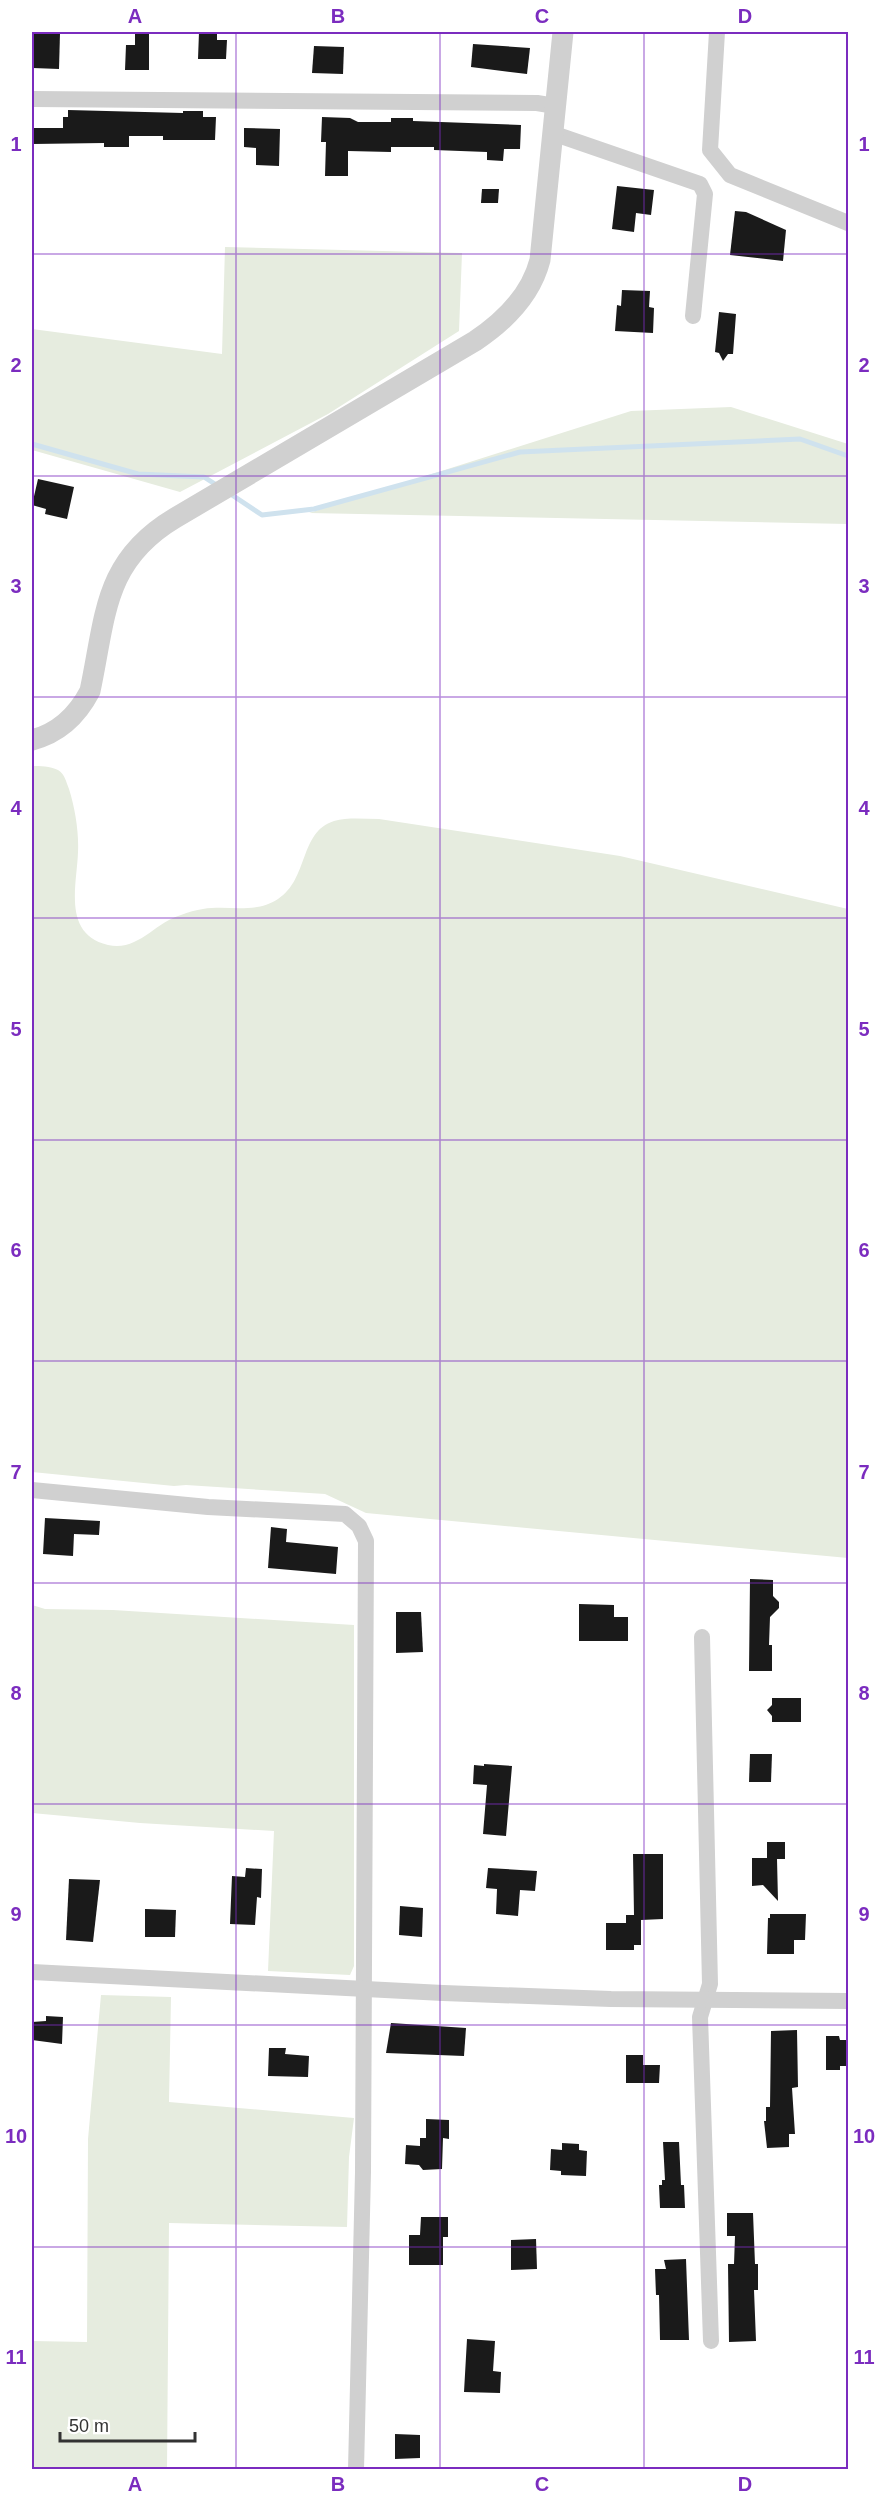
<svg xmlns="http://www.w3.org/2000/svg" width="880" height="2501" font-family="Helvetica,sans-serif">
	<rect width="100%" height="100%" fill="#fff"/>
	<g fill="#e6ecdf">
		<path d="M225,247L462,253L459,331L328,414L180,492L32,450V329L222,354Z"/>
		<path d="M731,407L848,444V524L309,513L631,411Z"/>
		<path d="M32,766C40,766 50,766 58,770C65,774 66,782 69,789C75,808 79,832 78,852C77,885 62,934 108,945C138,952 155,922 181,915C188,912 196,910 203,909C228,905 256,914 278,899C309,879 299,832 334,821C348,817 364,819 379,819L620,856L848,909V1558L366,1513L325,1494L186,1485L174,1486L32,1472Z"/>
		<path d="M32,1605L45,1609L113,1610L354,1625V1966L350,1975L268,1971L274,1831L140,1823L32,1813Z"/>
		<path d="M101,1995L171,1997L169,2102L354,2118L349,2157L347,2227L169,2223L167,2469H32V2341L87,2342L88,2139Z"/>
	</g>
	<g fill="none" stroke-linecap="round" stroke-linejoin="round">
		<g stroke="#cfe2ee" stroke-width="5">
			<path d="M32,444L138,474L204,477L218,486"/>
			<path d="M229,493L262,515L314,509L520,452L800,439L848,456"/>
		</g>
	</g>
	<g fill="#1a1a1a">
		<path d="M135,32H149V70H125L126,45H135Z"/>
		<path d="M199,32H217V40H227L226,59H198Z"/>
		<path d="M34,33H60L59,69L33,68Z"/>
		<path d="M473,44L530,48L527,74L471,67Z"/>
		<path d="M314,46L344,47L343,74L312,73Z"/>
		<path d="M68,110L183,113V111H203V117H216L215,140H163V136H129V147H104V143L33,144V128H63V117H68Z"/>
		<path d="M322,117L350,118L358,122H391V118H413V121L521,125L520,149H504L503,161L487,160V152L434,150V147H391V152L348,151V176H325L326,142H321Z"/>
		<path d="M244,128L280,129L279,166L256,165V148L244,147Z"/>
		<path d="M617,186L654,190L651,215L636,213L634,232L612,229Z"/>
		<path d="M482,189H499L498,203H481Z"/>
		<path d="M735,211L746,212L786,230L783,261L730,255Z"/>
		<path d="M622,290L650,291L649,307L654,308L653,333L615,331L617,305L621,306Z"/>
		<path d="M719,312L736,314L733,354H728L723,361L719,353L715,352Z"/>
		<path d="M38,479L74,487L67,519L45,514L46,509L32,505Z"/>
		<path d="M45,1518L100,1521L99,1535L74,1534L73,1556L43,1554Z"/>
		<path d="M271,1527L287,1529L286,1542L338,1547L336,1574L268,1568Z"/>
		<path d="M750,1579L773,1580V1596L779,1602V1608L770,1617L769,1645H772V1671H749Z"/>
		<path d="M579,1604L614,1605V1617H628V1641H579Z"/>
		<path d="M396,1612H421L423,1652L396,1653Z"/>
		<path d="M772,1698H801V1722H772V1716L767,1710L772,1705Z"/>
		<path d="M750,1754H772L771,1782H749Z"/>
		<path d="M484,1764L512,1766L506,1836L483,1834L487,1785L473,1784L474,1765L484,1766Z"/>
		<path d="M767,1842H785V1859H777L778,1901L763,1885L752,1886V1858H767Z"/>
		<path d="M633,1854H663V1919L641,1920V1945H634V1950H606V1923H626V1915H634Z"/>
		<path d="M246,1868L262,1869L261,1898L257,1897L255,1925L230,1924L232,1876L245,1877Z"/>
		<path d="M488,1868L537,1871L535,1891L520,1890L518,1916L496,1914L497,1889L486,1888Z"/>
		<path d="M69,1879L100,1880L93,1942L66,1940Z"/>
		<path d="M400,1906L423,1908L422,1937L399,1935Z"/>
		<path d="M145,1909L176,1910L175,1937H145Z"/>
		<path d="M770,1914H806L805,1940H794V1954H767L768,1918H770Z"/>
		<path d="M46,2016L63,2017L62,2044L32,2040V2022L46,2021Z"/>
		<path d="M391,2023L466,2028L464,2056L386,2053Z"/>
		<path d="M797,2030L798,2087L792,2088L795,2134H789V2147L767,2148L764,2121H766V2107H770L771,2031Z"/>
		<path d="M826,2036H839L840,2040H849V2066H840V2070H826Z"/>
		<path d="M269,2048H286L285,2054L309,2056L308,2077L268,2076Z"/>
		<path d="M626,2055H643V2065H660L659,2083H626Z"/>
		<path d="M426,2119L449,2120V2139L443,2138L442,2169L423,2170L419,2165L405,2164L406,2145L420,2146V2138H426Z"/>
		<path d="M663,2142H679L681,2185H684L685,2208H660L659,2185H662V2180H665Z"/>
		<path d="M562,2143L579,2144V2150L587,2151L586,2176L561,2175V2171L550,2170L551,2149L562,2150Z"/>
		<path d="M727,2213H753L755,2264H758V2290H754L756,2341L729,2342L728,2264H734L735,2236H727Z"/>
		<path d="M421,2217H448V2237H443V2265H409V2235H420Z"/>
		<path d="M536,2239L537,2269L511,2270V2240Z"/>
		<path d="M686,2259L689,2340H660L659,2295H656L655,2269H666L664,2260Z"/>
		<path d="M467,2339L495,2341L493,2371L501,2372L500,2393L464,2392Z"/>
		<path d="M395,2434L420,2435V2458L395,2459Z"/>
	</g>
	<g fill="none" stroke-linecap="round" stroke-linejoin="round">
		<g stroke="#d0d0d0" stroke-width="16">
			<path d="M717,32L710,150L730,175L848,223"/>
			<path d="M32,99L537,103L555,106"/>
			<path d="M552,133L700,184L705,194L693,316"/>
			<path d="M32,1490L208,1507L345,1514L359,1526L366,1541L363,2172L356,2470"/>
			<path d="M702,1637L710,1984L700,2017L711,2341"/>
			<path d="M32,1972L443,1993L611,1999L848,2001"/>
		</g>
		<path stroke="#d0d0d0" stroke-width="21" d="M32,740C59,733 77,716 90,691C106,616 103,561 175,518L475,341C505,321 531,295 540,260L563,32"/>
	</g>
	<path fill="none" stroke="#7b2cbf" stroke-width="1.5" stroke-opacity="0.55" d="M236,32V2470M440,32V2470M644,32V2470M32,254H848M32,476H848M32,697H848M32,918H848M32,1140H848M32,1361H848M32,1583H848M32,1804H848M32,2025H848M32,2247H848"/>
	<rect width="880" height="2501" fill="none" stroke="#ffffff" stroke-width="66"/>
	<path d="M60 2432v9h135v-9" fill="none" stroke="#333333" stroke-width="3"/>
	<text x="69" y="2432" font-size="18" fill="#333333" stroke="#ffffff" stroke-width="4.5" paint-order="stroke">50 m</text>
	<rect x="33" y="33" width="814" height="2435" fill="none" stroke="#7b2cbf" stroke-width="2"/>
	<g font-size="20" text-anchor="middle" font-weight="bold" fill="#7b2cbf">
		<text x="135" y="23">A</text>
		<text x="338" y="23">B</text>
		<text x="542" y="23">C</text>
		<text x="745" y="23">D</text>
		<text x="16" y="151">1</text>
		<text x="864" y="151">1</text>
		<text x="16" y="372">2</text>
		<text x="864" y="372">2</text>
		<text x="16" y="593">3</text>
		<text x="864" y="593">3</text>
		<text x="16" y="815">4</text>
		<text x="864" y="815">4</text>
		<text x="16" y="1036">5</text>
		<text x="864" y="1036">5</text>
		<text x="16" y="1257">6</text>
		<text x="864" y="1257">6</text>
		<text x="16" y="1479">7</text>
		<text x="864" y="1479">7</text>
		<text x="16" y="1700">8</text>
		<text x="864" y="1700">8</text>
		<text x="16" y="1921">9</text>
		<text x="864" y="1921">9</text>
		<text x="16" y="2143">10</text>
		<text x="864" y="2143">10</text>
		<text x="16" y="2364">11</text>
		<text x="864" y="2364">11</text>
		<text x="135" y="2491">A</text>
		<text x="338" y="2491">B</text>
		<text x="542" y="2491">C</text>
		<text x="745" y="2491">D</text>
	</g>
</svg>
